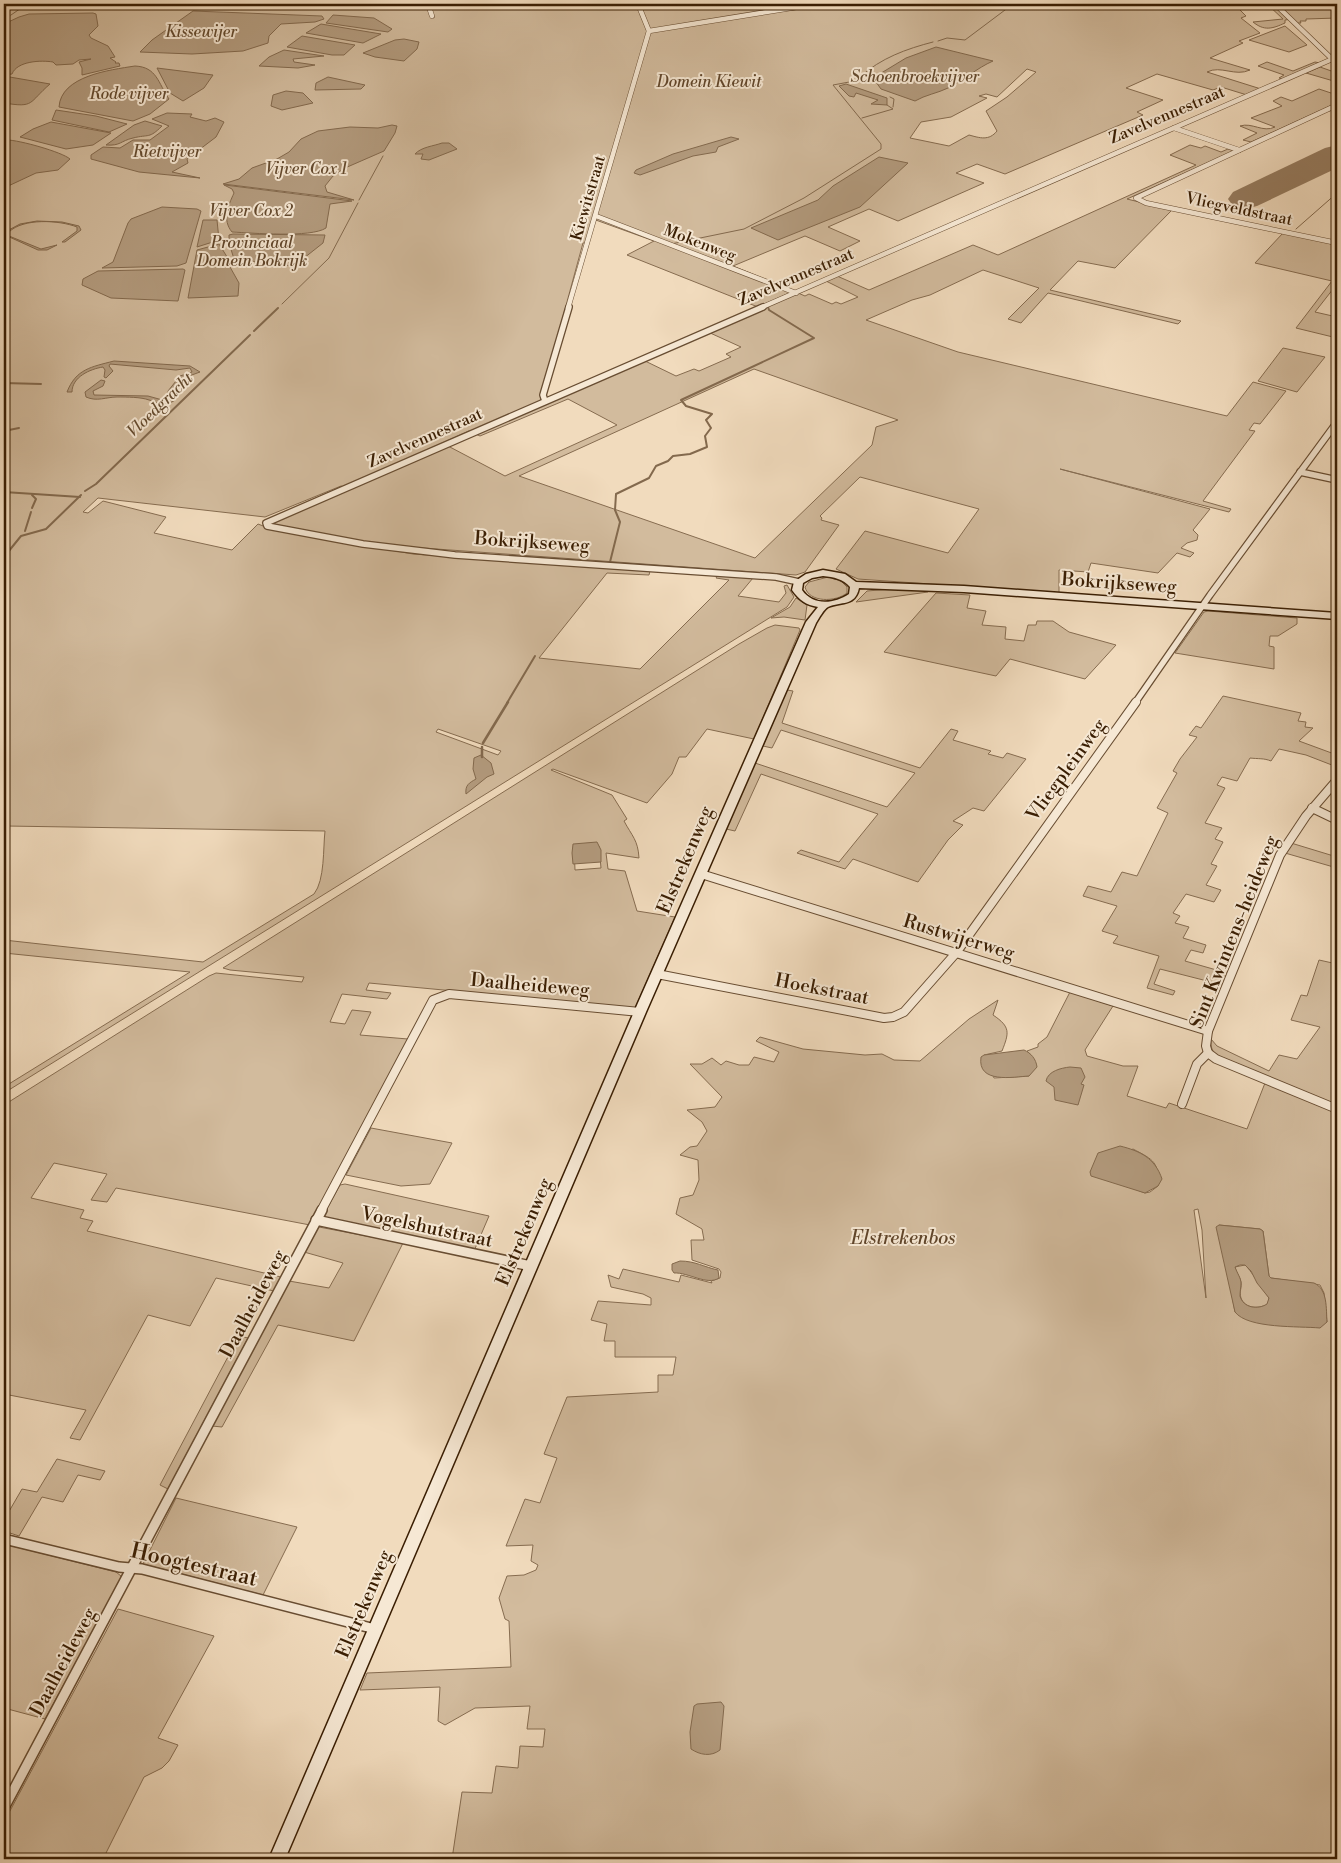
<svg xmlns="http://www.w3.org/2000/svg" width="1341" height="1863" font-family="'Libre Bodoni',serif">
	<rect width="100%" height="100%" fill="#f1dbbd"/>
	<filter id="stains"><feTurbulence type="fractalNoise" baseFrequency=".004" numOctaves="4"/><feColorMatrix values="0 0 0 0 .2 0 0 0 0 .09 0 0 0 0 .02 0 0 0 .5 -.17"/></filter>
	<radialGradient id="worn" r=".72"><stop offset=".6" stop-color="#630" stop-opacity="0"/><stop offset="1" stop-color="#630" stop-opacity=".3"/></radialGradient>
	<g fill="#d2bb9d" stroke="#866c50" fill-rule="evenodd">
		<path d="M4,4H1264L1236,6L1246,16L1241,18L1260,33L1239,41L1243,43L1210,58L1250,70C1235,77 1221,65 1207,72L1261,89L1247,95L1221,87L1213,90L1157,74L1126,88L1163,100L1137,112L1143,115L1005,174L977,164L956,173L984,183L898,221L869,209L828,227L860,241L840,251L805,236L733,266L794,291L758,307L627,255L654,241L593,219L586,243H583L540,401L643,360L676,376L694,369L699,371L731,357L726,354L741,347L708,332L798,293L805,296L809,294L832,304L836,302L841,304L858,297L826,281L837,276L869,290L973,245L998,255L1196,165L1170,155L1190,145L1201,148L1205,146L1221,152L1228,149L1234,151L1127,199L1172,210L1115,268L1078,261L1050,290L1181,321L1178,324L1048,293L1021,323L1008,319L1039,288L983,270L930,295L912,300L866,320L958,352L1227,416L1253,382L1286,391L1260,424L1254,423L1249,430L1255,431L1203,501L1231,509L1229,512L1060,469L1210,509L1193,530L1198,535L1197,540L1187,543L1181,548L1194,553L1190,557L1177,553L1158,573L1091,563L1088,572L1059,570V593L858,579L836,569L865,531L948,553L979,509L860,477L820,516L822,518L821,520L839,525L805,572L796,575L381,545L273,524L274,522L448,446L505,476L617,425L568,399L480,436L469,431L344,487L341,486L265,517L98,498L83,512L88,513L103,501L166,517L154,533L232,550L258,524L271,529L413,554L650,571L649,575L607,573L539,658L640,669L729,580L716,578L718,575L753,578L738,596L779,602L786,593L784,586L787,585L794,597L787,607L4,1093V1087L190,972L4,953V940L203,962L314,894C325,880 323,848 325,831L6,826L4,828ZM1027,69L1036,72L1007,97L986,111L997,131C989,141 980,138 969,135L949,146L910,138L921,122L951,117L987,98L979,96L986,94L997,97ZM754,369L898,420L876,427L872,445L755,558L519,476ZM438,729L501,751L498,755L436,732Z"/>
		<path d="M1267,4H1337V18L1306,19V21H1300L1301,23H1297L1293,19L1285,20V23C1272,29 1264,31 1253,22L1283,19Z"/>
		<path d="M1285,26L1307,45L1289,52L1249,40Z"/>
		<path d="M1267,62L1293,71L1315,62L1320,63L1283,79L1279,78L1284,75L1258,66Z"/>
		<path d="M1320,67L1337,73V82L1306,73Z"/>
		<path d="M1319,89L1337,95V103L1251,142L1243,140L1257,133L1240,126C1252,122 1263,133 1275,127L1251,118L1282,106L1273,101L1281,97L1292,101Z"/>
		<path d="M1283,233L1337,244V284L1315,312L1337,317V338L1296,328L1332,281L1255,263Z"/>
		<path d="M1283,348L1325,357L1297,392L1258,381Z"/>
		<path d="M828,577L841,581L847,587V593C836,602 809,603 805,587L809,582Z"/>
		<path d="M902,588L928,589V592L856,602L867,591Z"/>
		<path d="M936,593L970,595L967,608L986,611L982,625L1006,627L1005,639L1024,641L1028,625H1036L1037,621H1053L1069,632L1116,645L1085,679L1010,659L996,676L884,652Z"/>
		<path d="M796,598L807,605L805,620L784,617L771,618L790,607Z"/>
		<path d="M1208,611L1297,618V624L1278,636H1270L1269,646L1274,647V669L1175,653L1204,612Z"/>
		<path d="M775,625L799,628L800,630L754,739L707,729L686,757H679L672,774L647,803L553,769L551,770L612,795L627,819L624,821C632,836 638,840 639,858L606,853L608,869L625,871L637,911L675,917L635,1008L369,983L366,990L391,993L387,999L342,994L330,1022L345,1024L352,1010L371,1012L360,1035L408,1039L310,1225L116,1188L107,1202L91,1200L107,1174L54,1163L31,1198L84,1210L80,1218L93,1221L87,1231L281,1277L274,1291L216,1278L190,1326L148,1315L80,1440L70,1438L86,1410L4,1394V1105L209,976L216,973L302,982L304,977L230,970L223,968L739,644L767,628ZM574,846H599L601,868L575,870Z"/>
		<path d="M787,690L793,691L782,723L920,768L951,729L958,731L953,740L991,751L988,754L1003,758L1007,753L1026,759L984,811L973,808L953,821L963,825L948,840L918,882L853,859L845,869L797,853L801,850L839,862L878,814L761,774L735,831L726,829L755,763L887,807L915,773L781,730L772,748L763,746Z"/>
		<path d="M1223,696L1301,713L1298,721L1306,722L1305,727L1313,728L1299,741L1337,755V767L1306,755L1279,749L1271,761C1264,758 1258,759 1250,758L1237,781L1222,777L1217,785L1225,788L1205,823L1222,828L1215,839L1223,842L1211,864L1217,866L1206,885L1221,890L1214,902L1186,894L1173,913L1180,916L1175,923L1189,927L1183,938L1206,945L1203,953L1191,950L1185,961L1227,973L1223,985L1160,969L1154,984L1175,991L1173,995L1147,988L1159,956L1113,943L1118,936L1102,931L1117,906L1083,896L1088,886L1111,892L1122,872L1137,876L1168,813L1157,808L1177,773L1173,771L1180,759L1197,737L1189,735L1196,726L1201,728Z"/>
		<path d="M1291,843L1337,857V868L1285,853Z"/>
		<path d="M1319,960L1337,964V1106L1219,1056C1211,1051 1211,1048 1211,1039L1217,1046L1269,1071L1279,1055L1297,1059L1320,1027L1291,1020L1301,995L1307,996Z"/>
		<path d="M1070,992L1113,1006L1085,1050L1087,1056L1123,1066H1138L1127,1096L1166,1108L1169,1103L1247,1129L1265,1083L1337,1113V1859H452L462,1792L492,1793L496,1766L518,1768L520,1746L543,1747L545,1729H527L530,1706L475,1708L445,1725L438,1721L440,1687L360,1690L367,1673L511,1667L509,1621L505,1619L499,1598L507,1576L524,1575L536,1570L538,1565L531,1561L533,1545L506,1546L525,1499L540,1503L557,1458L544,1454L567,1397L658,1392V1375H673L676,1357H615V1341H604L607,1324L591,1320L598,1301L651,1305V1298L643,1294L611,1287L608,1275L619,1279L623,1269L679,1282L681,1275L712,1283L711,1281L720,1278L721,1272L719,1269L692,1260L691,1240H704L702,1229L676,1214L680,1198L693,1195L699,1180L698,1160L680,1155L690,1147L697,1146L707,1131L702,1122L687,1110L715,1107L722,1097L690,1064H702L712,1058L721,1065L726,1061L739,1065H749L754,1057L774,1062L779,1052L756,1041L760,1037L803,1049L865,1055L882,1054L894,1060L920,1061L969,1019L998,1000L993,1015C1011,1027 1009,1033 1002,1051L984,1055L994,1078L1029,1076L1031,1055L1027,1051L1038,1047V1044L1047,1037ZM1133,1149C1154,1160 1159,1162 1158,1186L1150,1192L1145,1193L1090,1172L1093,1169ZM1198,1209L1202,1230L1206,1298L1194,1210ZM1219,1225L1260,1229L1263,1231L1269,1276L1271,1278L1320,1285L1324,1293L1327,1322L1235,1312Z"/>
		<path d="M371,1128L452,1143L430,1184L401,1186L346,1175Z"/>
		<path d="M345,1184L489,1216L474,1251L325,1219L323,1216L340,1185Z"/>
		<path d="M319,1227L403,1243L354,1341L278,1325L222,1427L212,1426L289,1281L329,1288L343,1263L304,1252L315,1229Z"/>
		<path d="M1245,1265C1249,1268 1265,1292 1269,1298L1268,1304C1259,1309 1245,1309 1241,1298C1239,1292 1242,1287 1241,1282C1240,1277 1236,1272 1235,1267Z"/>
		<path d="M239,1336L248,1338L168,1489L160,1485Z"/>
		<path d="M57,1459L105,1471L100,1480L78,1475L63,1502L42,1497L19,1536L4,1531V1520L22,1489L37,1492Z"/>
		<path d="M176,1498L297,1527L263,1595L143,1564Z"/>
		<path d="M4,1544L116,1572L121,1576L120,1581L45,1719L4,1708Z"/>
		<path d="M118,1609L214,1636L158,1738L178,1745L169,1761L162,1768L144,1777L103,1859H4V1822Z"/>
	</g>
	<g fill="#b39b7e" stroke="#83694d" fill-rule="evenodd">
		<path d="M193,11L322,16L324,19L315,22L281,24L269,36L268,43L243,51L192,54L140,52L152,40Z"/>
		<path d="M93,13L96,14L98,26L89,35L91,38L108,46L115,57L110,58L116,62L115,63H119L120,66L82,75V68L79,62L91,59L79,60L73,64L56,65L53,62C41,60 17,61 12,74L4,75V24L19,17L29,14Z"/>
		<path d="M333,15L374,18L392,29L388,32L326,23Z"/>
		<path d="M321,24L381,34L363,43L306,33Z"/>
		<path d="M302,36L355,45L344,55H332L287,47Z"/>
		<path d="M404,39L419,42L417,49L404,61L375,57L363,53L395,40Z"/>
		<path d="M936,47L993,61C977,68 964,80 948,88C938,93 925,95 915,101L881,89L873,78L906,58Z"/>
		<path d="M284,50L324,56L293,59L294,62L315,65L298,68L259,66L269,57Z"/>
		<path d="M135,66C157,67 158,83 169,99L150,114L133,121L59,107C61,76 109,70 135,66Z"/>
		<path d="M157,68L213,75L204,88L183,101L170,93Z"/>
		<path d="M4,76L50,84C28,103 35,108 4,103Z"/>
		<path d="M328,77L365,85L361,89L315,90L316,83Z"/>
		<path d="M846,84L887,98V105L871,104L878,100L856,93L854,97L849,96L839,86Z"/>
		<path d="M286,91L303,93L313,103L282,110L271,106L273,95Z"/>
		<path d="M56,110L96,116L127,124L109,132L52,120Z"/>
		<path d="M167,113L192,114L190,117L206,121L215,118L224,122L216,137L187,159L188,163L172,172L200,178L139,172L91,159V155L103,147L120,148L133,140H150L169,126L152,119Z"/>
		<path d="M145,121L162,126C149,139 149,134 133,138C120,141 121,146 106,145L134,125Z"/>
		<path d="M51,122L111,133L93,145L66,149L20,137L33,129Z"/>
		<path d="M392,125L397,126L395,133L384,151L345,168L333,176L325,186L327,192L354,200L223,184L239,179L252,168L277,159L289,152L301,139L318,131L350,127L378,128Z"/>
		<path d="M731,137L739,139L718,147L716,152L693,156L640,175L634,173L636,170L673,154Z"/>
		<path d="M7,140C19,140 62,152 70,159L58,170L36,173L4,188V142Z"/>
		<path d="M442,143H449L457,149L429,160L421,159L423,154H415C421,147 434,146 442,143Z"/>
		<path d="M879,157L908,163L860,207L778,240L751,228L818,200L833,186Z"/>
		<path d="M224,185H225L352,201L330,204L326,228C311,238 252,233 232,232C222,220 228,206 234,193L232,189Z"/>
		<path d="M162,207L197,209L201,211L186,263L177,266L102,268L113,262L128,223L131,219Z"/>
		<path d="M203,220H217L219,240L197,247Z"/>
		<path d="M37,221L62,222L79,226L81,230L65,242H62L77,231V227C59,220 23,218 9,232V236L41,249L57,245L47,250H38L5,235V232L20,224Z"/>
		<path d="M233,234L325,235L323,243L299,262L286,266L234,259L229,243V235Z"/>
		<path d="M219,244L229,260L230,267L239,283L238,296L188,298L197,250Z"/>
		<path d="M183,269L185,270L178,301L111,298L82,285L83,279L98,271Z"/>
		<path d="M114,361L190,366L200,372L189,376L174,393L175,400C164,408 160,403 149,400C141,397 127,397 117,397C106,397 97,402 86,397L85,392L101,380L105,381L103,386L93,391L94,395L148,396L166,401L169,398L168,391L180,376L192,372L190,368L176,370L110,364L109,366L113,371L106,378L104,377L105,370L103,367C90,369 72,377 72,392H67C76,369 91,367 114,361Z"/>
		<path d="M481,755L491,763L494,774L487,777L466,794C465,785 469,783 476,779L473,769L474,758Z"/>
		<path d="M597,842L601,850V862L573,864L572,853L573,844Z"/>
		<path d="M1024,1050C1031,1053 1036,1059 1037,1067L1029,1076C1013,1077 977,1084 981,1057L984,1055Z"/>
		<path d="M1070,1067L1081,1068L1085,1077L1081,1084L1084,1085L1078,1105L1055,1100L1054,1087L1046,1081C1048,1071 1061,1068 1070,1067Z"/>
		<path d="M1120,1146C1140,1151 1155,1158 1162,1179L1158,1186L1145,1193L1091,1176L1090,1172L1098,1153Z"/>
		<path d="M1219,1225L1260,1229L1263,1231L1269,1276L1271,1278L1314,1283C1328,1289 1326,1309 1327,1322L1320,1328C1299,1326 1248,1329 1235,1312L1216,1227ZM1240,1265H1245L1251,1271L1257,1283L1269,1298L1267,1304C1258,1310 1243,1308 1240,1296C1240,1291 1241,1287 1241,1283C1241,1278 1237,1273 1235,1267Z"/>
		<path d="M680,1261C695,1261 704,1267 718,1270L719,1278C707,1286 688,1272 674,1273L672,1270V1264Z"/>
		<path d="M721,1702L724,1706L720,1750C711,1757 700,1755 691,1749L690,1732L694,1706L697,1704Z"/>
	</g>
	<g fill="none" stroke-linecap="round" stroke-linejoin="round">
		<g stroke="#83694d" stroke-width="1">
			<path d="M11,15L27,4"/>
			<path d="M4,20L10,16"/>
			<path d="M938,41L947,38L965,40L1013,4"/>
			<path d="M890,97L894,99L893,107"/>
			<path d="M1330,111L1337,107"/>
			<path d="M862,118L893,109L887,105"/>
			<path d="M359,200L383,156"/>
			<path d="M1296,229L1337,193"/>
			<path d="M671,244L744,229L804,198L881,149V144L833,85L860,80V77C881,58 906,49 933,42"/>
			<path d="M282,304L329,258L358,203"/>
		</g>
		<g stroke="#83694d" stroke-width="2">
			<path d="M254,331L278,308"/>
			<path d="M4,383L41,384"/>
			<path d="M4,431L19,428"/>
			<path d="M85,491L96,484L250,335"/>
			<path d="M4,492L80,497"/>
			<path d="M32,495L36,499L32,508"/>
			<path d="M25,531L31,512"/>
			<path d="M4,557L21,536L46,529L81,495"/>
			<path d="M610,562L620,522L615,510L616,494L649,478L656,466L668,461L673,456L690,454L707,447L705,436L711,428L706,420L712,414L686,406L681,400L814,338L769,310L768,307"/>
			<path d="M507,703L535,656"/>
		</g>
		<g stroke="#83694d" stroke-width="2.5">
			<path d="M483,743L508,702"/>
			<path d="M482,747V757"/>
		</g>
		<path fill="#967c60" fill-rule="evenodd" d="M1337,145V168L1257,206L1245,209L1233,206L1228,199L1233,192L1325,148Z"/>
		<defs>
			<g id="street-far3">
				<path d="M428,4L432,16"/>
				<path d="M1275,4L1331,58"/>
				<path d="M649,31L816,4"/>
				<path d="M1337,105L1136,198L1146,203L1337,243"/>
				<path d="M1174,128L1239,150"/>
				<path d="M596,216L796,293"/>
				<path d="M568,308L649,31L638,4"/>
				<path d="M760,308L1337,57"/>
			</g>
			<g id="street-far2">
				<path d="M763,307L266,523L267,526L363,544L455,555L776,577L799,582"/>
				<path d="M545,401L543,395L569,307"/>
				<path d="M1300,472L1337,480"/>
				<path d="M1135,703L1210,595L1337,422"/>
			</g>
			<g id="street-far1">
				<path d="M1312,808L1337,820"/>
				<path d="M701,874L1208,1031"/>
				<path d="M657,974L884,1018L893,1017L904,1012L956,953L1136,702"/>
				<path d="M1208,1053L1206,1046L1208,1031L1280,855L1306,816L1337,780"/>
				<path d="M1208,1053L1216,1059L1337,1109"/>
				<path d="M1182,1104L1197,1064L1208,1053"/>
				<path d="M321,1211L433,1000L449,994L640,1012"/>
			</g>
			<g id="street">
				<path d="M316,1220L531,1266"/>
				<path d="M4,1539L119,1567L142,1569L375,1629"/>
				<path d="M4,1808L322,1210"/>
			</g>
			<path id="secondary" d="M823,570L845,574L856,582L964,586L1337,613V619L964,592L859,588C855,607 841,601 828,607C824,609 819,618 816,623L646,1012L285,1859H269L634,1012L806,622L818,607C806,605 799,600 792,590L794,582L806,574ZM823,576C834,577 843,579 850,587L849,594C834,604 813,606 802,590L803,583L812,578Z"/>
		</defs>
		<use href="#street-far3" stroke="#684d32" stroke-width="5.5"/>
		<use href="#street-far2" stroke="#684d32" stroke-width="8"/>
		<use href="#street-far1" stroke="#684d32" stroke-width="10"/>
		<use href="#street" stroke="#684d32" stroke-width="12"/>
		<use href="#secondary" stroke="#3a1e03" stroke-width="3"/>
		<use href="#street-far3" stroke="#f6e8d4" stroke-width="4.5"/>
		<use href="#street-far2" stroke="#f6e8d4" stroke-width="5.5"/>
		<use href="#street-far1" stroke="#f6e8d4" stroke-width="8"/>
		<use href="#street" stroke="#f6e8d4" stroke-width="9"/>
		<use href="#secondary" fill="#f6e8d4" fill-rule="evenodd"/>
	</g>
	<g text-anchor="middle" dominant-baseline="central" stroke-width="4" stroke-linejoin="round" paint-order="stroke">
		<g font-size="16" font-style="italic" fill="#644a2e" stroke="#f6e8d4">
			<text x="201" y="32">Kissewijer</text>
			<text x="915" y="77">Schoenbroekvijver</text>
			<text x="129" y="94">Rode vijver</text>
			<text x="167" y="152">Rietvijver</text>
			<text x="306" y="169">Vijver Cox 1</text>
			<text x="251" y="211">Vijver Cox 2</text>
			<text transform="translate(160 405) rotate(-44)">Vloedgracht</text>
		</g>
		<g font-size="16" font-style="italic" fill="#60452a" stroke="#f6e8d4">
			<text x="709" y="82">Domein Kiewit</text>
			<text x="252" y="243">Provinciaal<tspan x="252" dy="18">Domein Bokrijk</tspan></text>
		</g>
		<g font-size="16" fill="#3a1e03" stroke="#f6e8d4">
			<text transform="translate(1167 115) rotate(-23)">Zavelvennestraat</text>
			<text transform="translate(588 198) rotate(-74)">Kiewitstraat</text>
			<text transform="translate(1239 209) rotate(12)">Vliegveldstraat</text>
			<text transform="translate(700 243) rotate(21)">Mokenweg</text>
			<text transform="translate(796 277) rotate(-23)">Zavelvennestraat</text>
			<text transform="translate(425 438) rotate(-24)">Zavelvennestraat</text>
		</g>
		<g font-size="19" fill="#3a1e03" stroke="#f6e8d4">
			<text transform="translate(532 542) rotate(4)">Bokrijkseweg</text>
			<text transform="translate(1119 583) rotate(4)">Bokrijkseweg</text>
			<text transform="translate(1066 770) rotate(-54)">Vliegpleinweg</text>
			<text transform="translate(685 860) rotate(-67)">Elstrekenweg</text>
			<text transform="translate(1234 932) rotate(-68)">Sint Kwintens-heideweg</text>
			<text transform="translate(959 937) rotate(17)">Rustwijerweg</text>
			<text transform="translate(530 985) rotate(5)">Daalheideweg</text>
			<text transform="translate(822 989) rotate(11)">Hoekstraat</text>
			<text transform="translate(427 1227) rotate(12)">Vogelshutstraat</text>
			<text transform="translate(524 1232) rotate(-67)">Elstrekenweg</text>
			<text transform="translate(253 1304) rotate(-62)">Daalheideweg</text>
			<text transform="translate(364 1604) rotate(-67)">Elstrekenweg</text>
			<text transform="translate(63 1662) rotate(-62)">Daalheideweg</text>
		</g>
		<g font-size="19" font-style="italic" fill="#60452a" stroke="#f6e8d4">
			<text x="903" y="1238">Elstrekenbos</text>
		</g>
		<g font-size="22" fill="#3a1e03" stroke="#f6e8d4">
			<text transform="translate(194 1565) rotate(13)">Hoogtestraat</text>
		</g>
	</g>
	<rect width="1341" height="1863" fill="none" stroke="#f1dbbd" stroke-width="20"/>
	<rect x="5" y="5" width="1331" height="1853" fill="none" stroke="#3a1e03" stroke-width="2.5"/>
	<rect x="10" y="10" width="1321" height="1843" fill="none" stroke="#3a1e03"/>
	<rect width="100%" height="100%" filter="url(#stains)"/>
	<rect width="100%" height="100%" fill="url(#worn)"/>
</svg>
